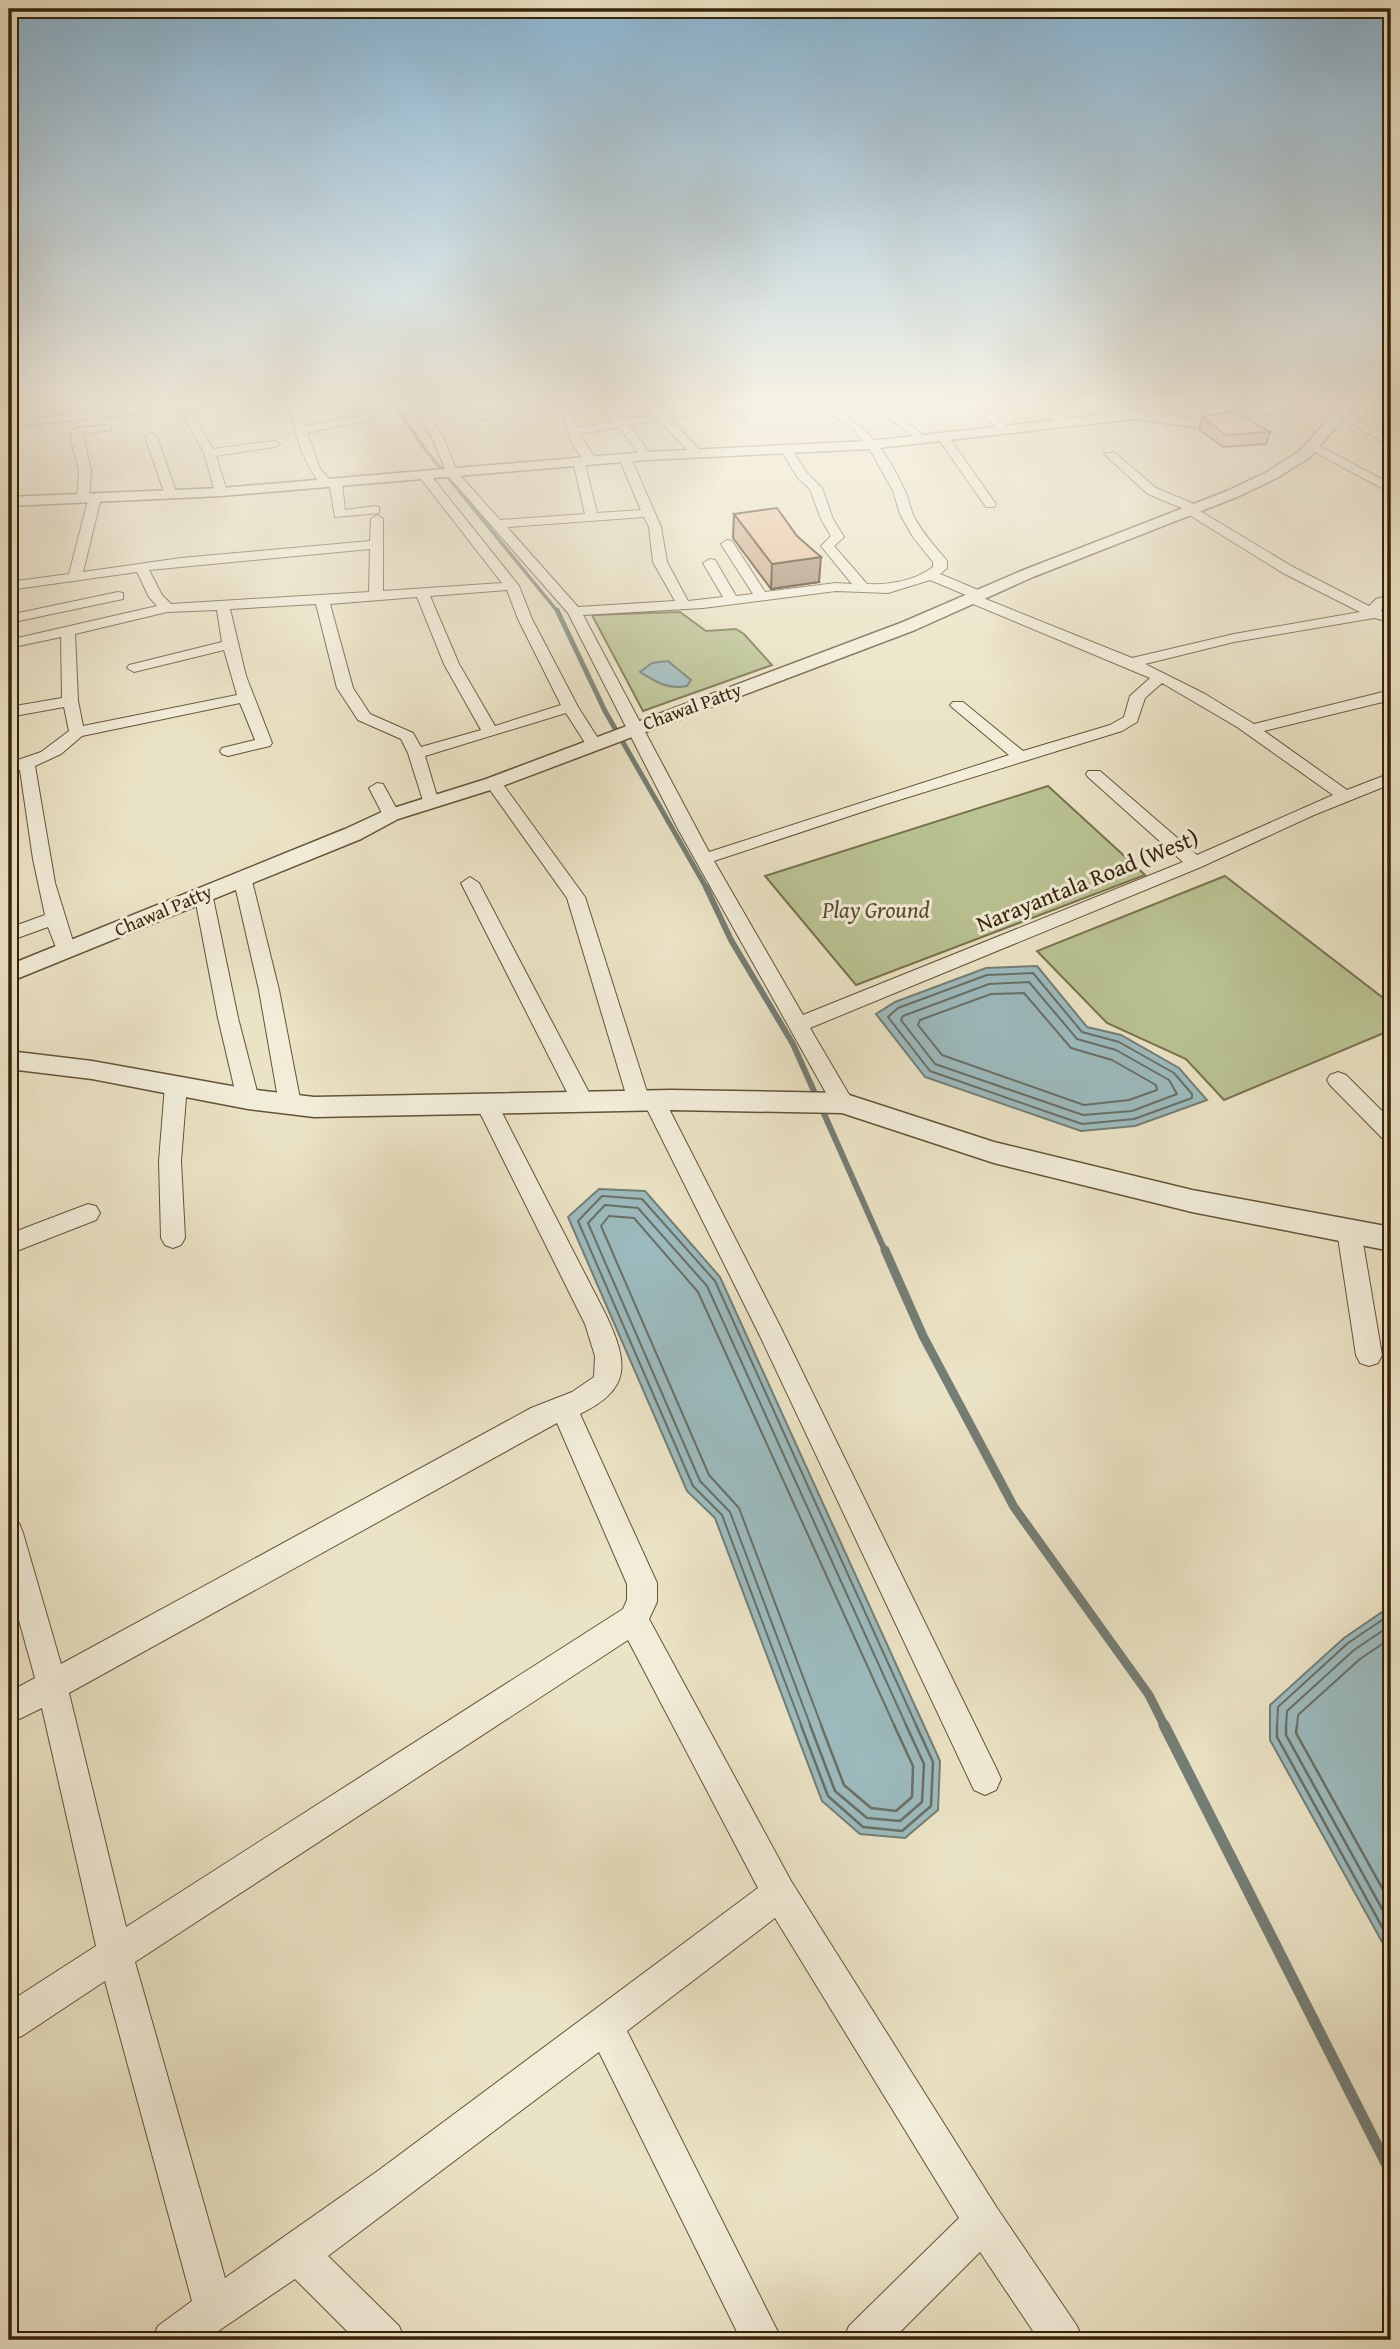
<svg xmlns="http://www.w3.org/2000/svg" width="1400" height="2349" font-family="'Gentium Book Plus',serif">
	<rect width="100%" height="100%" fill="#ebe3c5"/>
	<filter id="stains"><feTurbulence type="fractalNoise" baseFrequency=".00286" numOctaves="4"/><feColorMatrix values="0 0 0 0 .2 0 0 0 0 .09 0 0 0 0 .02 0 0 0 .5 -.17"/></filter>
	<radialGradient id="worn" r=".72"><stop offset=".6" stop-color="#630" stop-opacity="0"/><stop offset="1" stop-color="#630" stop-opacity=".3"/></radialGradient>
	<g fill="#bac393" stroke="#78734e" stroke-width="2">
		<path d="M680,612L706,631L736,629L744,634L772,665L643,711L592,615Z"/>
		<path d="M1048,786L1145,875L856,985L765,876Z"/>
		<path d="M1225,876L1391,1004V1030L1224,1100L1186,1059L1107,1023L1037,951Z"/>
	</g>
	<g fill="#9cbbbe" stroke="#747e75" stroke-width="2">
		<path d="M668,661L691,680L687,686C668,690 656,682 640,672L652,663Z"/>
		<path d="M1037,966L1087,1027L1121,1035L1179,1068L1207,1100L1135,1126L1081,1131L925,1077L876,1014L895,1002L986,968Z"/>
		<path d="M599,1189L645,1191L720,1277L940,1761L938,1810L905,1838L860,1834L822,1801L715,1518L687,1491L568,1217Z"/>
		<path d="M1391,1606V1958L1270,1740V1705L1344,1638Z"/>
	</g>
	<g fill="none" stroke-linecap="round" stroke-linejoin="round">
		<g stroke="#6a6f63" stroke-width="2">
			<path d="M1033,973L1082,1032L1119,1042L1174,1073L1192,1094V1098L1134,1119L1082,1124L930,1071L888,1017L898,1008L987,975Z"/>
			<path d="M1029,982L1077,1039L1116,1050L1169,1080L1177,1094L1132,1111L1083,1115L935,1064L901,1020L903,1016L989,984Z"/>
			<path d="M1024,993L1071,1048L1112,1060L1156,1085L1157,1090L1129,1100L1084,1105L942,1055L918,1025L920,1020L991,994Z"/>
			<path d="M802,1727L722,1515L693,1486L578,1221L602,1196L642,1199L715,1281L917,1727"/>
			<path d="M811,1727L730,1512L700,1481L588,1223L605,1205L638,1208L707,1286L907,1727"/>
			<path d="M822,1727L739,1508L709,1475L601,1226L609,1216L634,1218L698,1292L895,1727"/>
			<path d="M1277,1727L1278,1707L1348,1643L1391,1614"/>
			<path d="M1286,1727L1287,1711L1354,1650L1391,1625"/>
			<path d="M1297,1727L1298,1715L1360,1659L1391,1638"/>
		</g>
		<g stroke="#6a6f63" stroke-width="2.5">
			<path d="M801,1725L828,1796L863,1827L902,1831L931,1806L933,1762L916,1725"/>
			<path d="M810,1725L835,1791L867,1818L900,1821L922,1802L924,1764L906,1725"/>
			<path d="M821,1725L844,1785L871,1808L896,1811L912,1797L913,1766L894,1725"/>
			<path d="M1277,1725V1737L1391,1943"/>
			<path d="M1286,1725V1735L1391,1925"/>
			<path d="M1297,1725L1296,1733L1391,1904"/>
		</g>
		<path stroke="#747e75" stroke-width="3.5" d="M391,399L424,448L558,612"/>
		<path stroke="#747e75" stroke-width="5" d="M557,610L605,711L707,889"/>
		<path stroke="#747e75" stroke-width="6" d="M706,887L731,940L793,1044L885,1251"/>
		<path stroke="#747e75" stroke-width="9" d="M885,1250L923,1336L1014,1507L1149,1695L1165,1727"/>
		<path stroke="#747e75" stroke-width="11" d="M1164,1725L1391,2173"/>
		<defs>
			<g id="minor">
				<path d="M186,399H253L196,408L195,418L213,449L274,441L280,444L274,447L216,456L227,492L221,496L215,492L204,453L185,418V409L9,427V421L185,402Z"/>
				<path d="M287,399H297L305,426L359,416L350,399H361L371,418L370,420L307,433L320,469L331,481L336,479L342,483L345,510L375,506L379,507V513L335,517L330,487H323C301,461 295,431 287,399Z"/>
				<path d="M403,399H414L443,436L457,472L500,520L585,514L573,461L583,459L573,445L556,399H574L567,402L578,428L614,421L598,399H609L624,420L654,414L641,399H652L664,412L693,407L685,399H697L703,406L750,399H793L763,406L670,418L702,453L696,456L692,455L659,420L629,425L652,456L646,459L642,458L619,427L580,434L596,460L590,463L584,460L597,513L641,510L619,458L625,455L631,458L661,527L667,562L688,601L723,597L703,563L710,559L715,560L736,596L753,594L721,544L727,540L732,541L765,592L836,583L852,584L821,546L831,536L821,519L810,489L798,478L780,449L786,446L790,447L807,473L822,488L833,519L844,537L834,546L867,584C889,585 915,581 933,567V562L913,537L900,514L893,491L869,448L852,428L808,399H821L832,406L895,399H931L887,407L926,437V441L922,442L875,408L841,412C870,430 891,459 905,491C909,499 910,509 914,517C923,534 935,546 947,561V568L940,574L983,592V598L1132,658L1234,634L1360,612L1283,573L1186,513L1184,509L1148,494L1104,454L1114,452L1156,488L1199,506L1200,511L1293,567L1369,606L1376,599L1391,595V603L1383,606L1381,611L1391,614V622L1374,618L1234,642L1145,664L1205,694L1254,724L1391,690V700L1264,731L1347,790L1391,773V784L1314,815L1201,867L810,1028L854,1103L851,1109L843,1111L835,1109L678,829L568,613L448,476L432,437ZM644,517L649,527L653,562L675,601L578,607L507,527ZM930,580L966,595L964,598L966,601L1150,678L1130,696L1124,717L1110,725L1023,751L963,702H953L950,705L953,708L1009,755L709,852L583,615L703,608L836,591L888,593ZM1162,683L1237,727L1333,795L1197,855L1100,771H1088L1086,774L1088,777L1183,862L803,1015L714,861L886,804L1122,731L1137,722L1145,698Z"/>
				<path d="M464,399H475L489,417L488,419H480Z"/>
				<path d="M964,399H976L1010,429L1000,431Z"/>
				<path d="M1030,399H1042L1068,422L1059,424Z"/>
				<path d="M1090,399H1103L1125,416L1116,418Z"/>
				<path d="M1163,399H1176L1210,420L1201,422Z"/>
				<path d="M1253,399H1265L1276,409L1267,411Z"/>
				<path d="M1341,410L1391,439V447L1337,415V411Z"/>
				<path d="M107,425L111,426V430L83,434L91,471L89,498L95,494L101,498L83,572L181,558L370,541L371,519L377,515L383,519V591L502,583L418,475L428,472L519,586L532,619L578,707L601,743L593,748L587,746L566,713L425,756L439,803L431,808L425,807L408,753L401,739L358,720L337,688L316,604L230,609L246,676L272,743L270,746L228,756L222,754L220,751L222,748L255,740L240,703L82,736L61,754L35,766L55,883L76,951L73,955H59L48,927L9,941V928L45,915L33,859L20,770L9,773V763L41,752L69,731L64,707L9,717V707L62,698L61,637L9,648V640L157,606L149,597L137,572L9,590V582L69,574L88,500L83,503L77,499L79,471L71,440L72,431L78,428ZM370,549L369,592L171,604L162,595L149,570ZM507,590L518,619L561,705L495,726L459,664L430,596ZM417,597L444,664L481,730L421,747L413,733L370,714L353,688L330,604ZM217,610L222,642L129,665L127,668L134,672L224,650L237,695L83,726L78,701L75,634L167,612Z"/>
				<path d="M151,433L157,436L177,495L175,498L165,495L145,436Z"/>
				<path d="M939,435H947L996,504L994,507H986L937,437Z"/>
				<path d="M1309,445H1317L1391,484V493L1309,449Z"/>
				<path d="M118,592L123,593V599L9,623V615Z"/>
				<path d="M9,725L17,730V739L9,744Z"/>
				<path d="M493,778L499,779L585,897L648,1095H662L779,1324L996,1768L1001,1779L996,1790L985,1795L974,1790L760,1336L646,1107L639,1109L631,1107L628,1101L567,898L485,783Z"/>
				<path d="M377,783L383,784L400,815L397,819L391,820L385,819L369,788Z"/>
				<path d="M242,871L251,877L279,990L301,1104L298,1110L290,1112L282,1110L279,1104L259,990L233,877Z"/>
				<path d="M470,877L479,883L594,1102L591,1108L583,1110L575,1108L572,1102L461,883Z"/>
				<path d="M203,887L212,893L238,1018L259,1099L256,1105L248,1107L240,1105L237,1099L218,1018L194,893Z"/>
				<path d="M1338,1072L1346,1075L1391,1120V1141L1383,1139L1330,1085L1327,1080L1330,1075Z"/>
				<path d="M176,1077L184,1079L187,1085L181,1161L185,1238L181,1245L173,1248L165,1245L161,1238L159,1161L165,1085L168,1079Z"/>
				<path d="M486,1095L494,1097L497,1103L606,1315C629,1364 631,1389 580,1414L657,1583V1602L649,1619L791,1881L997,2208L1077,2326L1083,2340H1039L980,2252L892,2340H843L849,2326L959,2218L775,1918L627,2031L782,2340H741L599,2052L328,2256L399,2326L405,2340H356L295,2279L205,2340H152L158,2326L192,2301L105,1981L22,2036L9,2041V2002L96,1946L42,1708L9,1724V1692L35,1678L9,1584V1519L19,1523L23,1533L61,1664L531,1408L572,1392L594,1377L595,1356L585,1324L475,1103L478,1097ZM557,1423L627,1584V1600L623,1609L126,1927L69,1693ZM628,1640L758,1888L379,2170L225,2278L135,1962Z"/>
				<path d="M88,1204L96,1206L100,1213L96,1220L9,1254V1234Z"/>
				<path d="M1349,1221L1357,1224L1361,1231L1382,1355L1378,1363L1369,1366L1360,1363L1356,1355L1337,1231L1341,1224Z"/>
			</g>
			<g id="tertiary">
				<path d="M1302,399H1331L1325,403L1194,427L1135,419L870,449L646,460L221,496L9,506V497L221,488L646,452L870,441L1135,411L1194,419Z"/>
				<path d="M1337,399H1350L1352,408L1310,457L1277,478L1237,497L1033,577L915,630L500,787L398,819L361,839L9,982V965L345,829L384,811L486,779L903,622L1021,571L1227,491L1267,472L1300,451L1338,408Z"/>
				<path d="M9,1051L92,1061L248,1089L314,1097L671,1090L843,1093L994,1142L1192,1190L1391,1227V1251L1192,1212L994,1163L842,1113L671,1110L314,1117L248,1109L92,1079L9,1069Z"/>
			</g>
		</defs>
		<use href="#minor" stroke="#645337" stroke-width="2"/>
		<use href="#tertiary" stroke="#645337" stroke-width="3"/>
		<use href="#minor" fill="#f2edd9" fill-rule="evenodd"/>
		<use href="#tertiary" fill="#f2edd9" fill-rule="evenodd"/>
	</g>
	<g fill="#c6a180" stroke="#372308" stroke-width="2">
		<path d="M1202,417L1270,432L1266,444L1223,447L1199,429Z"/>
		<path d="M734,514L819,582L771,589L733,538Z"/>
	</g>
	<path fill="#a18368" stroke="#372308" stroke-width="2" d="M821,557L819,582L771,589L772,564Z"/>
	<g fill="#e6bb95" stroke="#372308" stroke-width="2">
		<path d="M1234,411L1270,432L1226,435L1202,417Z"/>
		<path d="M777,508L797,536L821,557L772,564L734,514Z"/>
	</g>
	<linearGradient id="sky" x2="0" y2="1"><stop stop-color="#89b7d7"/><stop offset="0.55" stop-color="#f6f2e5"/><stop offset="1" stop-color="#f6f2e5" stop-opacity="0"/></linearGradient>
	<rect width="1400" height="728" fill="url(#sky)"/>
	<g text-anchor="middle" dominant-baseline="central" stroke-width="6" stroke-linejoin="round" paint-order="stroke">
		<g font-size="19" fill="#372308" stroke="#f2edd9">
			<text transform="translate(692 706) rotate(-20)">Chawal Patty</text>
			<text transform="translate(163 910) rotate(-23)">Chawal Patty</text>
		</g>
		<g font-size="23" fill="#372308" stroke="#f2edd9">
			<text transform="translate(1087 880) rotate(-22)">Narayantala Road (West)</text>
		</g>
		<g font-size="23" font-style="italic" fill="#584b2b" stroke="#f2edd9">
			<text x="876" y="909">Play Ground</text>
		</g>
	</g>
	<rect width="1400" height="2349" fill="none" stroke="#ebe3c5" stroke-width="35"/>
	<rect x="10" y="10" width="1379" height="2328" fill="none" stroke="#372308" stroke-width="3.5"/>
	<rect x="18" y="18" width="1365" height="2314" fill="none" stroke="#372308" stroke-width="2"/>
	<rect width="100%" height="100%" filter="url(#stains)"/>
	<rect width="100%" height="100%" fill="url(#worn)"/>
</svg>
